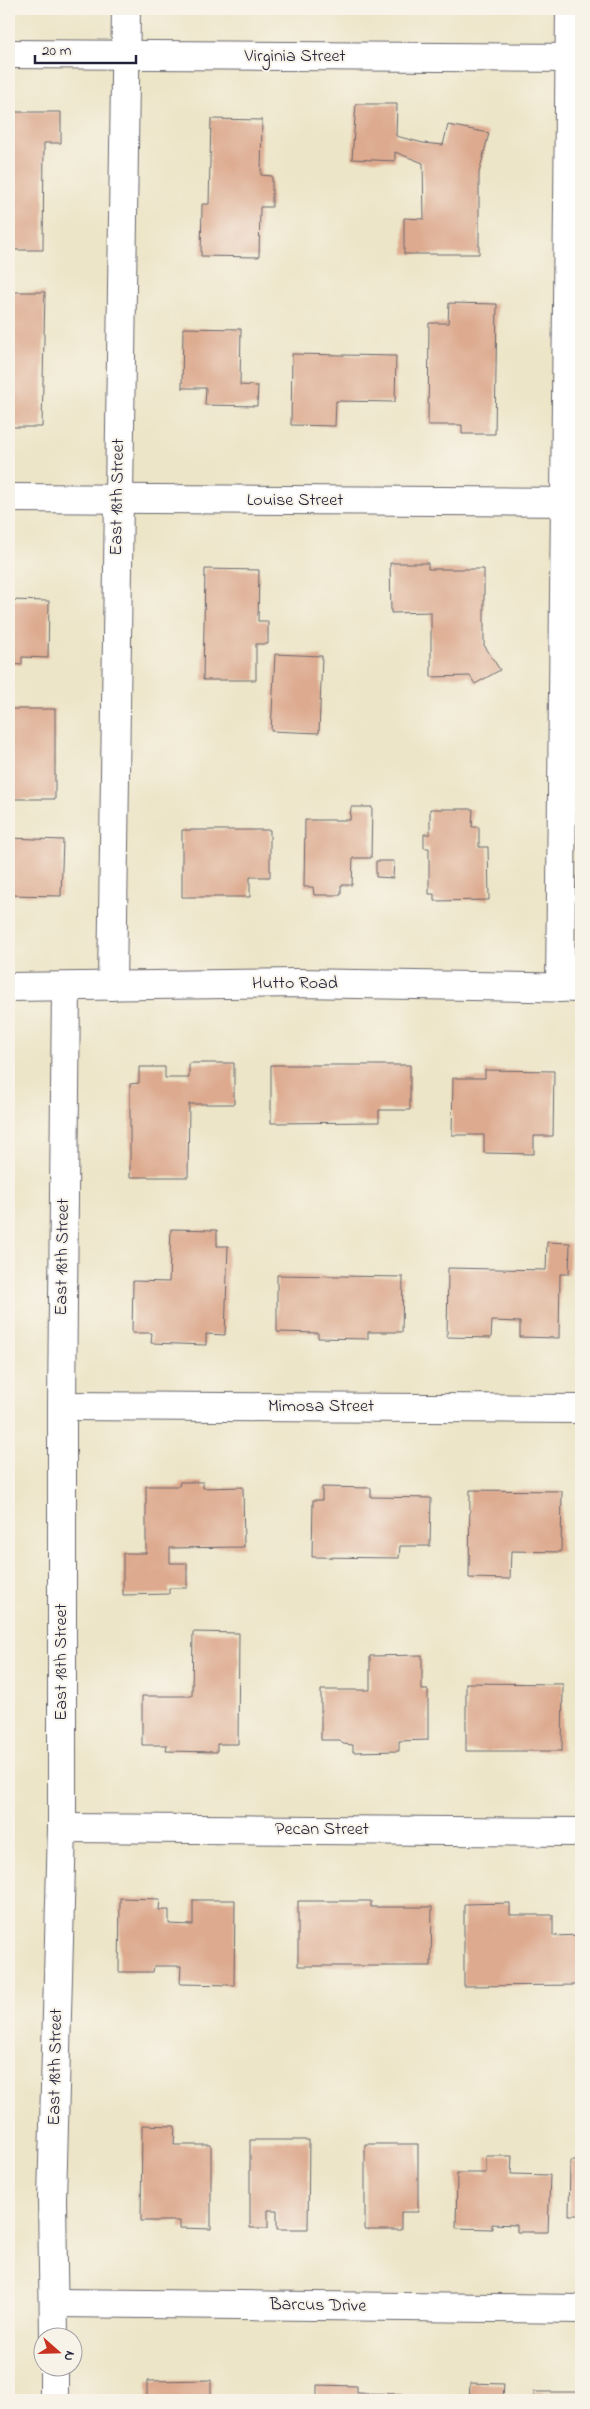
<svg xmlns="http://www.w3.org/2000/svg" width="590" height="2409" font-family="'Indie Flower',sans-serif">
	<rect width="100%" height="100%" fill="#f7f3e8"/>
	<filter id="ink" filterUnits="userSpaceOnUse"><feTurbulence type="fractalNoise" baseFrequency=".02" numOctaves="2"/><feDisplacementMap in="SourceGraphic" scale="10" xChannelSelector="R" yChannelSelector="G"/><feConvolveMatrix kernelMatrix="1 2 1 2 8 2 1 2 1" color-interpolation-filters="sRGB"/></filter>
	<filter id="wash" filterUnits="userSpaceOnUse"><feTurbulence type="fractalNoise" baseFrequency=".0096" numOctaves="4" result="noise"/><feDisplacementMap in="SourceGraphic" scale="20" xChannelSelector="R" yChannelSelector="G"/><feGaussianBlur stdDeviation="1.12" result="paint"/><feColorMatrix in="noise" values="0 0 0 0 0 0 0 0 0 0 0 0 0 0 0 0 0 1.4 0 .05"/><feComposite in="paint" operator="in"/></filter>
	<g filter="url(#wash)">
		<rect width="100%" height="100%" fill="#ede5c8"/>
		<g id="blocks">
			<g fill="#ddaa8f">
				<path d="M356,104H397L396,136L423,143L443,145L448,125L489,133L479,173V254H404V218L424,219L423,163L395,152V161L352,159Z"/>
				<path d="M9,112H61V143H44L43,250H11V235H9Z"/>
				<path d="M211,119L262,120L261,175L272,176V207H260L259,257L201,256L202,204H209Z"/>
				<path d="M9,292H45L42,427H9Z"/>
				<path d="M449,303L497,304L495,434H462V425H428L429,323H448Z"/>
				<path d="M183,328L241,329L240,385L258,386L257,406L205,405L206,388H182Z"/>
				<path d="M292,354L396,356L395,402L336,401L335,426L291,425Z"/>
				<path d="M390,563H428V569H484V645L500,670L475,684L470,676L431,677V612L391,613Z"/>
				<path d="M205,569L259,570L258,621H268V644H256V680H203Z"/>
				<path d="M9,600L49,601L48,658L22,657V665L9,664Z"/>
				<path d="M275,654L322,656L319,733L271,731Z"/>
				<rect x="9" y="709" width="46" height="90"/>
				<path d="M351,807H372L371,858H353L352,885H341V895H314L313,887H304L305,820H350Z"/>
				<path d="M430,809H473L472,827H479V847H488L489,900L434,901V894H429V848H424V834H430Z"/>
				<path d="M182,830H270V877H250V897H182Z"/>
				<path d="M9,838L63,840L61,896L9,895Z"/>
				<path d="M376,861H394L393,878L376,877Z"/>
				<path d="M189,1063H234V1104H189L188,1177H130V1084L139,1083V1067H165V1078H189Z"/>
				<path d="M271,1065H410V1110H379V1122L271,1123Z"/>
				<path d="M485,1070L554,1071L553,1136H534V1154L484,1153V1135H452L453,1078H485Z"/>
				<path d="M171,1229L217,1230V1246H228L225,1335L206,1334V1345L151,1343L152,1333H132L133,1281L169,1282Z"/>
				<path d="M547,1242L570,1243L569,1274H560L559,1338L520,1337V1322L492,1321L491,1338L447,1337L448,1268L546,1270Z"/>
				<path d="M277,1275L403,1277L402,1332H368V1339L318,1338V1333L277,1332Z"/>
				<path d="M180,1482H203V1488L243,1487L244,1547L170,1548V1563H187V1588H169V1594L123,1595V1553H146V1486H179Z"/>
				<path d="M322,1487L371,1488V1497L431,1498L430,1546H400L399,1558L312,1557L313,1500H322Z"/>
				<path d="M470,1490L562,1491L561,1552L511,1551L510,1579L469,1578Z"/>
				<path d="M193,1632L239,1633L238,1744H217V1752L166,1751L167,1745H142V1696H192Z"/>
				<path d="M422,1655V1690H428V1740L399,1741V1751L353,1752V1745L343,1744L340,1740H321V1690H370V1656Z"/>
				<path d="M466,1683L563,1684L562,1751H466Z"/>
				<path d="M120,1898L160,1899L159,1910H169V1924L193,1925V1900H235L234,1985L180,1984L181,1966H154L153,1972H119Z"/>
				<path d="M298,1901H371V1907H432L431,1966H298Z"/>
				<path d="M510,1903V1915H553V1936L581,1935V1985L464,1986V1904Z"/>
				<path d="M142,2125L175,2126L174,2145H211V2229L180,2228V2221H141Z"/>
				<path d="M250,2140H309L308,2229H277V2210H268V2228H250Z"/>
				<path d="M365,2144H418V2212H401V2230H365Z"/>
				<path d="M486,2156H512L511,2174L550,2175L548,2232H517V2225L492,2224V2229L456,2228L457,2173H486Z"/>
				<path d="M570,2161H581V2215H569Z"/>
				<path d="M211,2380V2400H147V2381Z"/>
				<path d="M470,2383L504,2384L503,2400H469Z"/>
				<path d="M317,2385L357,2386V2393L402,2394V2400H317Z"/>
				<rect x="534" y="2392" width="47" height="8"/>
			</g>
		</g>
	</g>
	<g filter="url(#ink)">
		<use href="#blocks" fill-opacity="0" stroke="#69666c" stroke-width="1"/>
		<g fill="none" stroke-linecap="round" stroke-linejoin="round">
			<defs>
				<g id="minor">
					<path d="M9,54L581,58"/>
					<path d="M9,498L581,502"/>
					<path d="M112,986L126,9"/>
					<path d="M9,987L298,983L581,988"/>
					<path d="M560,988L570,9"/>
					<path d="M62,1406L581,1409"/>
					<path d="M62,1828L581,1832"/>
					<path d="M55,2303L581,2309"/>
					<path d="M54,2336L52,2199L62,1828V1406L66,987"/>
					<path d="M54,2400V2366"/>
				</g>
			</defs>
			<use href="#minor" stroke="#69666c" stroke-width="30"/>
			<use href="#minor" stroke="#fff" stroke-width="28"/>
		</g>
	</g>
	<g text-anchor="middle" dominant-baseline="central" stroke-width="4" stroke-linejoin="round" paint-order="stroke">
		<g font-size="18" fill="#22223b" stroke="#f7f3e8">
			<text x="295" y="57">Virginia Street</text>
			<text transform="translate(118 497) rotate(-89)">East 18th Street</text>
			<text x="295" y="501">Louise Street</text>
			<text x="295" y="984">Hutto Road</text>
			<text transform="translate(63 1257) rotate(-89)">East 18th Street</text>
			<text x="321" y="1407">Mimosa Street</text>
			<text transform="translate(62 1662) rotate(-90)">East 18th Street</text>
			<text x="322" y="1830">Pecan Street</text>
			<text transform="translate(56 2067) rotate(-89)">East 18th Street</text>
			<text transform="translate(318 2306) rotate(1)">Barcus Drive</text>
		</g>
	</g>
	<rect width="590" height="2409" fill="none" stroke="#f7f3e8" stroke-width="30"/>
	<g transform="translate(58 2352) rotate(110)"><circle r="24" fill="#f7f3e8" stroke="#a29fa3"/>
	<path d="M0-4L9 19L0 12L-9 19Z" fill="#c8321e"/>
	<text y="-8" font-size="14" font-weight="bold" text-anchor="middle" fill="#22223b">N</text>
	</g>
	<path d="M35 55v8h101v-8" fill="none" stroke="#22223b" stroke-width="2.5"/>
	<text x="42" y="55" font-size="15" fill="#22223b" stroke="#f7f3e8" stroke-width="4" paint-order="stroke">20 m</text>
</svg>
